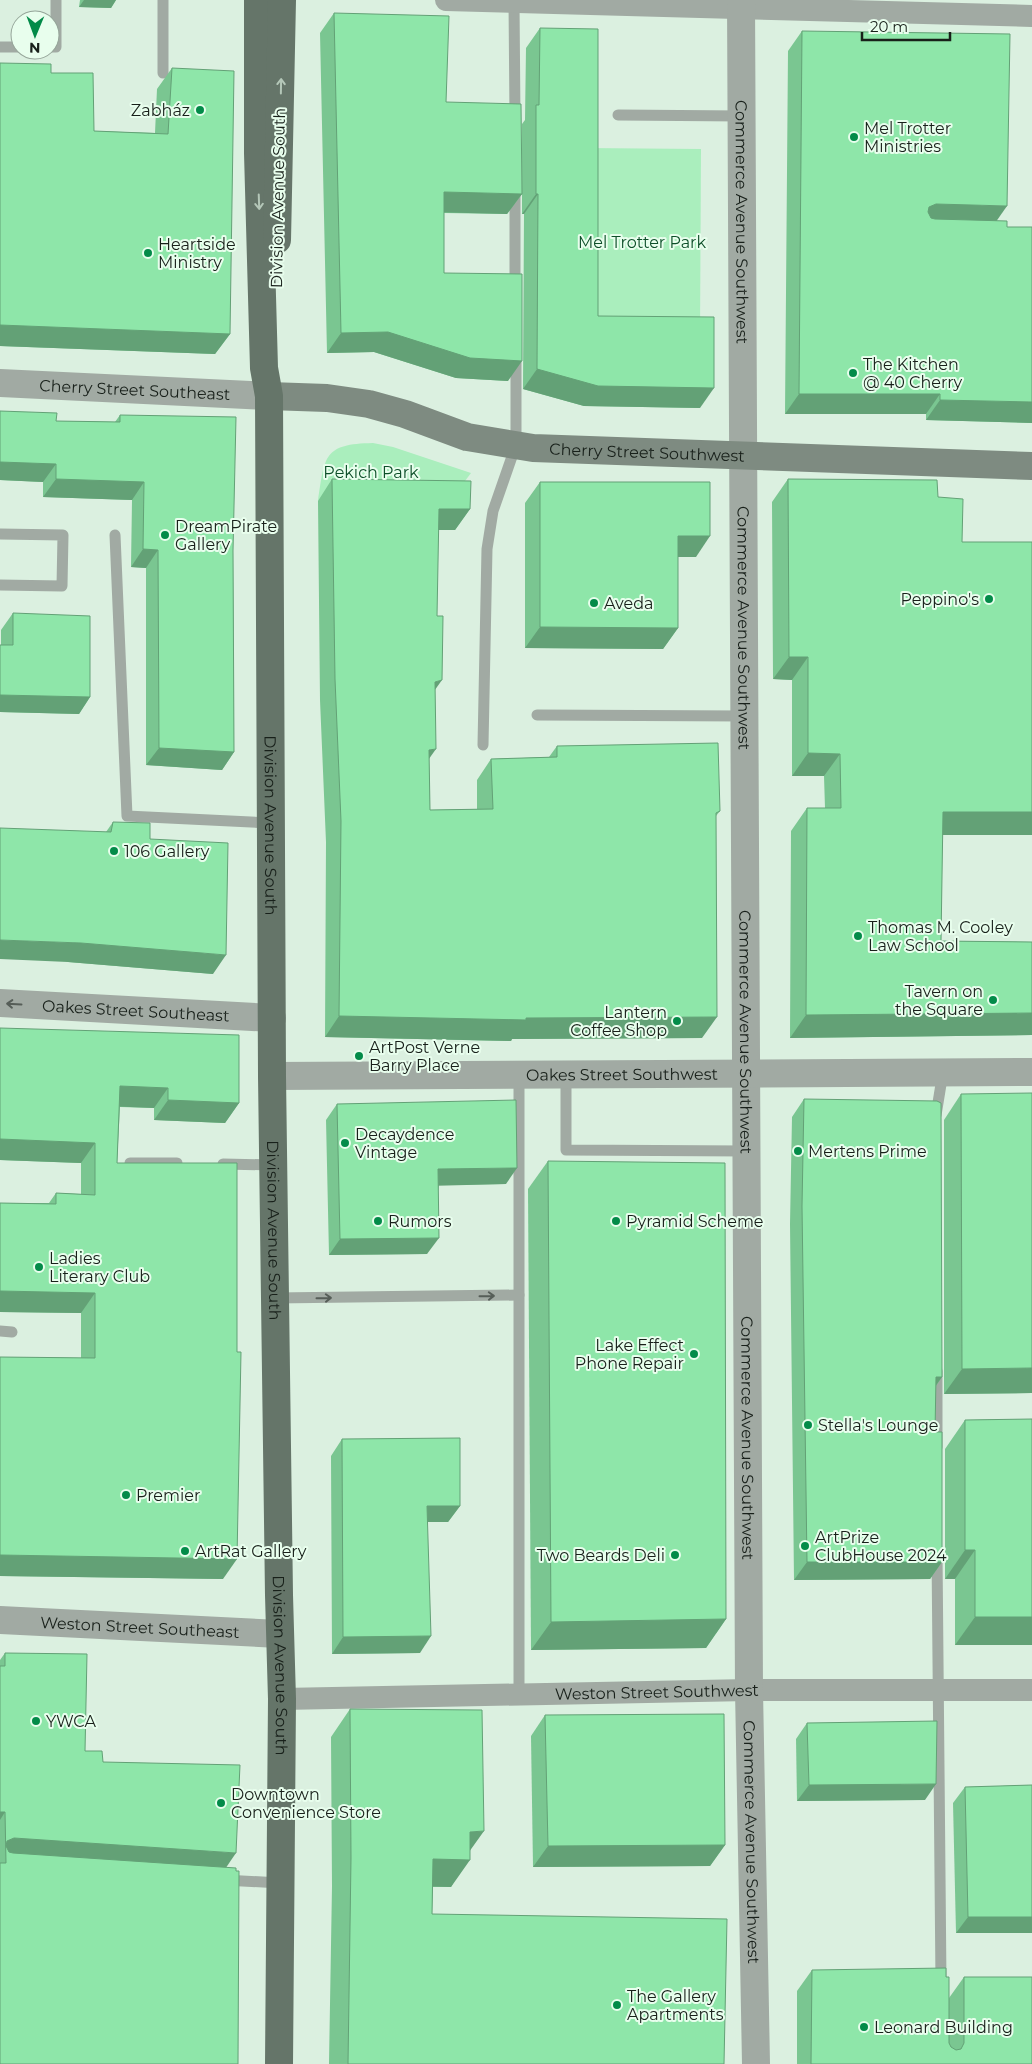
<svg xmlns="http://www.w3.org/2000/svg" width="1032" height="2064" font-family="Montserrat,sans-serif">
	<rect width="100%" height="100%" fill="#dbf0e0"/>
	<g fill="#aaeebd">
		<path d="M585,148L701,149L700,336H584Z"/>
		<path d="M373,443L393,447L471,473L465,481L318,501C325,456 323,444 373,443Z"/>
	</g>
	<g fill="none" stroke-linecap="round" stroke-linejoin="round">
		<g stroke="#a1aaa3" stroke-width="11">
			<path d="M514,2L515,118"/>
			<path d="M0,47H20"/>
			<path d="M50,47H56V0"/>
			<path d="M163,73V0"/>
			<path d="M618,115L741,116"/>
			<path d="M515,188V287"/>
			<path d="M0,534L63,535L62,586L0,585"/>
			<path d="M115,535L127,816L271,823"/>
			<path d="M537,715L743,716"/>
			<path d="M483,745L487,549L493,511L516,445V356"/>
			<path d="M519,1075V1695"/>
			<path d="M566,1075V1150L746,1151"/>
			<path d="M936,1115L943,1072"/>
			<path d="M130,1163H177"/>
			<path d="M223,1164L273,1165"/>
			<path d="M275,1298L519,1295"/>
			<path d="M0,1331L12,1332"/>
			<path d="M937,1371V1447"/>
			<path d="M937,1553L941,1982"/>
			<path d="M224,1880L280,1883"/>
		</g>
		<g stroke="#a1aaa3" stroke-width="22">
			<path d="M446,0L1032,16"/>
			<path id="s1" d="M282,1699L749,1690H1032"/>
		</g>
		<g stroke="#a1aaa3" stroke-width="28">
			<path id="s2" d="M741,0L749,1690L756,2064"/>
			<path id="s3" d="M0,383L269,396"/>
			<path id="s4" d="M0,1003L272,1018"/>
			<path id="s5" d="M272,1076L1032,1072"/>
			<path id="s6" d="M0,1620L279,1634"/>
		</g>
		<path stroke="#7e8b81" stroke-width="28" id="s7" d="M269,396L327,398L369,404L405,414L467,437L533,448L1032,466"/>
		<g stroke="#657569" stroke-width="28">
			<path id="s8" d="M258,0V153L264,368L269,396L272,1076L279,1595L282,1699L279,2064"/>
			<path d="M277,240L282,0"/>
		</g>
	</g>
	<g fill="#7ac691">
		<path d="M80,0H116L111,8L79,7Z"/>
		<path d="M334,13L446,102L522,194L507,214L444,213V273L508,381L456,378L374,352L327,353L320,33Z"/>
		<path d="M540,28L598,316L700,408L584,406L523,389L524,214H522V124L525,120L526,48Z"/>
		<path d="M802,31L997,221L1032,423L926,420V414H785L788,51Z"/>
		<path d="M0,63L51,73L94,131L155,133L157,89L172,68L230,334L215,354L0,346Z"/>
		<path d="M0,411L56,421L115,422L120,415L233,551L234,752L222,770L146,765V568L131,567L132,500L43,497V482L0,480Z"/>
		<path d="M332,479L470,509L455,530H438L435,689L429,759L430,810L477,809V780L491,759L549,757L557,746L720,811L716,816L702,1038L512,1039L511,1041L325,1037L326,842L320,700L318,501Z"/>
		<path d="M788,479L938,497L962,542H1032V835H942L941,941L1032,942V1035L790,1038L791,831L807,808H825L824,776H792V680L773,679L772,502Z"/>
		<path d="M540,482L696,557H678V628L663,649L525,648V503Z"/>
		<path d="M13,613L90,697L79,714L0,712V645H1V630Z"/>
		<path d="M113,822L150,839L213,974L68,962L106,832Z"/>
		<path d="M0,1028L239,1103L225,1123L154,1120V1108L120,1107L117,1163L223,1579L0,1576V1357L81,1358V1313L0,1312V1203H49L56,1193L81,1194V1163L0,1160Z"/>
		<path d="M961,1094L1032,1393L944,1394V1120Z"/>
		<path d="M804,1099L942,1377L936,1386L935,1432L942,1562L930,1579L794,1580L790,1224L792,1117Z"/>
		<path d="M337,1104L506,1184L439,1185L427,1254L329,1255L326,1120Z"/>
		<path d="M548,1161L726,1619L706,1648L531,1650L528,1189Z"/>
		<path d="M1032,1419V1645H955V1579H945V1449L965,1420Z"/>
		<path d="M342,1439L460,1506L448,1522H427L420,1653L332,1654L331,1456Z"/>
		<path d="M5,1653L85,1751L103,1762L226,1867L0,2064V1660Z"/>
		<path d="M350,1709L470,1851L451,1887H433L432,1914L724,2064H329L332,1886L331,1737Z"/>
		<path d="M545,1715L725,1845L710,1866L533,1867L531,1736Z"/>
		<path d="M807,1723L925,1800L797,1801L796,1739Z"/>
		<path d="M1032,1785V1933H956L953,1803L965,1787Z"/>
		<path d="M812,1970L946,1977L949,1998L964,1977L1032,2064H797V1991Z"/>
	</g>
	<g fill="#63a176">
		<path d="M84,0H116L111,8L79,7Z"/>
		<path d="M444,192L522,194L507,214L430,212Z"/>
		<path d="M536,194H538L524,214H522Z"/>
		<path d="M936,204L1007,206L993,226L921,224L929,207Z"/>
		<path d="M0,325L230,334L215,354L0,346Z"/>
		<path d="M388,332L522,361L508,381L456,378L374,352L327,353L341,333Z"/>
		<path d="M537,369L714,388L700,408L584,406L523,389Z"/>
		<path d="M799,394H940L926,414H785Z"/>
		<path d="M940,400L1032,402V423L926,420Z"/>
		<path d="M0,462L56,464L43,482L0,480Z"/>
		<path d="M56,479L144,482L132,500L43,497Z"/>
		<path d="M439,509H470L455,530H424Z"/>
		<path d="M678,536H710L696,557H663Z"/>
		<path d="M143,549L158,550L146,568L131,567Z"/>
		<path d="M540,627L678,628L663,649L525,648Z"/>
		<path d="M789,657H808L792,680L773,679Z"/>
		<path d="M442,680L427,701L435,682Z"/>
		<path d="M0,695L90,697L79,714L0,712Z"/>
		<path d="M159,748L234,752L222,770L146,765Z"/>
		<path d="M436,749L421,770L429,750Z"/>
		<path d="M808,753L840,754L824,776H792Z"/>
		<path d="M943,812H1032V835H927Z"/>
		<path d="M0,940L81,943L226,955L213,974L68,962L0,959Z"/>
		<path d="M1032,1013V1035L790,1038L806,1015Z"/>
		<path d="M339,1016L526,1018L717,1017L702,1038L512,1039L511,1041L325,1037Z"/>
		<path d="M120,1086L168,1088L154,1108L106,1106Z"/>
		<path d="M168,1100L239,1103L225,1123L154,1120Z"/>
		<path d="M0,1139L95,1143L81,1163L0,1160Z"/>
		<path d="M517,1168L506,1184L427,1186L438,1169Z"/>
		<path d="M439,1238L427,1254L329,1255L340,1239Z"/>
		<path d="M0,1291L95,1293L81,1313L0,1312Z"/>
		<path d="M1032,1368V1393L944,1394L962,1369Z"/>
		<path d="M936,1377H942L929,1395Z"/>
		<path d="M427,1506H460L448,1522H415Z"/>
		<path d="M965,1550H975L955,1579H945Z"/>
		<path d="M0,1555L237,1559L223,1579L0,1576Z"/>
		<path d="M807,1562H942L930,1579L794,1580Z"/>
		<path d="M975,1617H1032V1645H955Z"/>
		<path d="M726,1619L706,1648L531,1650L551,1622Z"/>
		<path d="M431,1636L420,1653L332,1654L343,1637Z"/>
		<path d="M936,1784L925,1800L797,1801L809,1785Z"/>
		<path d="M0,1812H5L0,1820Z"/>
		<path d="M484,1831L464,1859L470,1860L451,1887L414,1886L433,1859L470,1832Z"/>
		<path d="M14,1838L236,1853L223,1872L6,1858V1844L7,1841Z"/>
		<path d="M725,1845L710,1866L533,1867L548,1846Z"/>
		<path d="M968,1917H1032V1933H956Z"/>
	</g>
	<g fill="#8ee6a9" stroke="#63a176">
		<path d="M334,13L449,16L446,102L521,104L522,194L444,192V273L522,274V361L470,358L388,332L341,333Z"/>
		<path d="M540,28L598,29V316L714,317V388L598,386L537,369L538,194H536V105H539Z"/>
		<path d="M802,31L1010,34L1007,206L936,204L929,207L928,212L931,218L935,219L1007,221V227H1032V402L940,400V394H799Z"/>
		<path d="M0,63L51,64V73H93L94,131L168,134L172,68L234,71L230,334L0,325Z"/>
		<path d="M0,411L57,413L56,421L120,422V415L236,417L233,551L234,752L159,748L158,550L143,549L144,482L56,479V464L0,462Z"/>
		<path d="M332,479L471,481L470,509H439L437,616H443L442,680L435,682L436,749L429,750L430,810L493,809L491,759L557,757V746L718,743L720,811L716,813L717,1017L526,1018V1020L339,1016L341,821L335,679Z"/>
		<path d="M788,479L937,480L938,497L963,499L962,542H1032V812H943L941,941L1032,942V1013L806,1015L807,808H841L840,754L808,753V657H789Z"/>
		<path d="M540,482H710V536H678V628L540,627Z"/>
		<path d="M13,613L90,616V697L0,695V645H13Z"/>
		<path d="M113,822L150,823V839L228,843L226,955L81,943L0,940V828L111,832Z"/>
		<path d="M0,1028L239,1035V1103L168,1100V1088L120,1086L117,1163H237V1352H241L237,1559L0,1555V1357L95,1358V1293L0,1291V1203L56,1204V1193L95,1195V1143L0,1139Z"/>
		<path d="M1032,1093V1368L962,1369L961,1094Z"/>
		<path d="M804,1099L937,1101L941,1103L942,1377H936L935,1432H942V1562H807L802,1206Z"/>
		<path d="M516,1100L517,1168L438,1169L439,1238L340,1239L337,1104Z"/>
		<path d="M548,1161L725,1163L726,1619L551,1622Z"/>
		<path d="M1032,1419V1617H975V1550H965V1420Z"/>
		<path d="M460,1438V1506H427L431,1636L343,1637L342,1439Z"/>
		<path d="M5,1653L87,1654L85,1751H102L103,1762L240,1765L236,1853L14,1838L7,1841L6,1846L9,1852L13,1853L236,1868V1871H239L238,2064H0V1863H6L5,1812H0V1666H5Z"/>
		<path d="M350,1709L482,1710L484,1831L470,1832V1860L433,1859L432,1914L727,1919L724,2064H348L351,1858Z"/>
		<path d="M724,1714L725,1845L548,1846L545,1715Z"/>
		<path d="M937,1721L936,1784L809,1785L807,1723Z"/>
		<path d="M1032,1785V1917H968L965,1787Z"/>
		<path d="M946,1968V1977H949V2043L951,2047L956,2050L961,2049L964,2043V1977H1032V2064H811L812,1970Z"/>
	</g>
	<defs><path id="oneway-shaft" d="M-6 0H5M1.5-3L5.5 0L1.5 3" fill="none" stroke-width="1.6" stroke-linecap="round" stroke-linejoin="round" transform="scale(1.25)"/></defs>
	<g stroke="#b4c7b8">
		<use href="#oneway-shaft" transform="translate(281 86) rotate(-89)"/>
		<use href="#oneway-shaft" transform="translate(259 202) rotate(88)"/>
	</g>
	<g stroke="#565e58">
		<use href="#oneway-shaft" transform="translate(14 1004) rotate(-177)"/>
		<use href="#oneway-shaft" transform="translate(487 1296) rotate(-1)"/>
		<use href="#oneway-shaft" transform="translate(324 1298) rotate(-1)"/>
	</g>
	<g fill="#038b49" stroke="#e8feed" stroke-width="2">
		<circle cx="200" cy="110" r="5"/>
		<circle cx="854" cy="137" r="5"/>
		<circle cx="148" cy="253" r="5"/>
		<circle cx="853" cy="373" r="5"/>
		<circle cx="165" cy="535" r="5"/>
		<circle cx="989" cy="599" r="5"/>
		<circle cx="594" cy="603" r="5"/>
		<circle cx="114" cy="851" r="5"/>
		<circle cx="858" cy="936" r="5"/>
		<circle cx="993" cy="1000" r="5"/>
		<circle cx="677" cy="1021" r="5"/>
		<circle cx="359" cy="1056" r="5"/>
		<circle cx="345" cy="1143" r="5"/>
		<circle cx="798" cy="1151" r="5"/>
		<circle cx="378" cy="1221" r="5"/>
		<circle cx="616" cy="1221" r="5"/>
		<circle cx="39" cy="1267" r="5"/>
		<circle cx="694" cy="1354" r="5"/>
		<circle cx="808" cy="1425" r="5"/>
		<circle cx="126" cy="1495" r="5"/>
		<circle cx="805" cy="1546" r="5"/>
		<circle cx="185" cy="1551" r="5"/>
		<circle cx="675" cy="1555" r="5"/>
		<circle cx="36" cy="1721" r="5"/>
		<circle cx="221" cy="1803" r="5"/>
		<circle cx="617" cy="2005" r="5"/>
		<circle cx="864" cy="2027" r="5"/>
	</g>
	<g text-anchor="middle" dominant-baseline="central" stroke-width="4" stroke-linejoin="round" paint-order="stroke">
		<g font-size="16" fill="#18201a" stroke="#e8feed" text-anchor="start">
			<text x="190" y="110" text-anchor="end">Zabház</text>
			<text x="864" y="128">Mel Trotter<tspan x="864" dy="18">Ministries</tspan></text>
			<text x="158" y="244">Heartside<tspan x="158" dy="18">Ministry</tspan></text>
			<text x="863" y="364">The Kitchen<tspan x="863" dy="18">@ 40 Cherry</tspan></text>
			<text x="175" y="526">DreamPirate<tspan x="175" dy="18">Gallery</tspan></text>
			<text x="979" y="599" text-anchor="end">Peppino's</text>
			<text x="604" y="603">Aveda</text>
			<text x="124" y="851">106 Gallery</text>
			<text x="868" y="927">Thomas M. Cooley<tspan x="868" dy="18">Law School</tspan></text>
			<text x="983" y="991" text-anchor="end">Tavern on<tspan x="983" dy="18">the Square</tspan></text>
			<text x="667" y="1012" text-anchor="end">Lantern<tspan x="667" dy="18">Coffee Shop</tspan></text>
			<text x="369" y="1047">ArtPost Verne<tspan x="369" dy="18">Barry Place</tspan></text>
			<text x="355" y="1134">Decaydence<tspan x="355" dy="18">Vintage</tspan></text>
			<text x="808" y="1151">Mertens Prime</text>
			<text x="388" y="1221">Rumors</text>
			<text x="626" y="1221">Pyramid Scheme</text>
			<text x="49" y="1258">Ladies<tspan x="49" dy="18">Literary Club</tspan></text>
			<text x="684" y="1345" text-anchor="end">Lake Effect<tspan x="684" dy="18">Phone Repair</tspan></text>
			<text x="818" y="1425">Stella's Lounge</text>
			<text x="136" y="1495">Premier</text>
			<text x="815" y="1537">ArtPrize<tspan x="815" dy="18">ClubHouse 2024</tspan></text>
			<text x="195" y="1551">ArtRat Gallery</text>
			<text x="665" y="1555" text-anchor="end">Two Beards Deli</text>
			<text x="46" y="1721">YWCA</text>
			<text x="231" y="1794">Downtown<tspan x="231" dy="18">Convenience Store</tspan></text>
			<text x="627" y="1996">The Gallery<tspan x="627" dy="18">Apartments</tspan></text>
			<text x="874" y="2027">Leonard Building</text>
		</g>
		<g font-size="16" fill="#18201a" stroke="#e8feed">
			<text transform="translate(278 198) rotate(-89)">Division Avenue South</text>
			<text stroke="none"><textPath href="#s2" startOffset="222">Commerce Avenue Southwest</textPath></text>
			<text stroke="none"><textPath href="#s3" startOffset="135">Cherry Street Southeast</textPath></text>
			<text stroke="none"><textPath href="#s7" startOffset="385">Cherry Street Southwest</textPath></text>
			<text stroke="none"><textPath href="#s2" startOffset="628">Commerce Avenue Southwest</textPath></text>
			<text stroke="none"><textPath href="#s8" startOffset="826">Division Avenue South</textPath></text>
			<text stroke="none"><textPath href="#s4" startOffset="136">Oakes Street Southeast</textPath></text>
			<text stroke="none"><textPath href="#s2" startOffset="1032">Commerce Avenue Southwest</textPath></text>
			<text stroke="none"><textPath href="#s5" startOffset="350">Oakes Street Southwest</textPath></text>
			<text stroke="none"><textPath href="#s8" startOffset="1231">Division Avenue South</textPath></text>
			<text stroke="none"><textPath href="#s2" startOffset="1438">Commerce Avenue Southwest</textPath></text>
			<text stroke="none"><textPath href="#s6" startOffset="140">Weston Street Southeast</textPath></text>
			<text stroke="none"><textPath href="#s8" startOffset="1666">Division Avenue South</textPath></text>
			<text stroke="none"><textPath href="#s1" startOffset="375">Weston Street Southwest</textPath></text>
			<text stroke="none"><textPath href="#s2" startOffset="1842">Commerce Avenue Southwest</textPath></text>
		</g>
		<g font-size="16" fill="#0d4f29" stroke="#e8feed">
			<text x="642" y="242">Mel Trotter Park</text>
			<text x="371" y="472">Pekich Park</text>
		</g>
	</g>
	<g transform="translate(35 35) rotate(181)"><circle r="24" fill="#e8feed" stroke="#95a599"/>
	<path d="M0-4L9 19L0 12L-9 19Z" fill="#038b49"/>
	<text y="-8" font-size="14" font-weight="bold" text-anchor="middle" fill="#18201a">N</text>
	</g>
	<path d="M862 32v8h88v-8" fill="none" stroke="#18201a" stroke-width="2.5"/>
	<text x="870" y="32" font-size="15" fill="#18201a" stroke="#e8feed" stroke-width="4" paint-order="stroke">20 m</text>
</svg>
